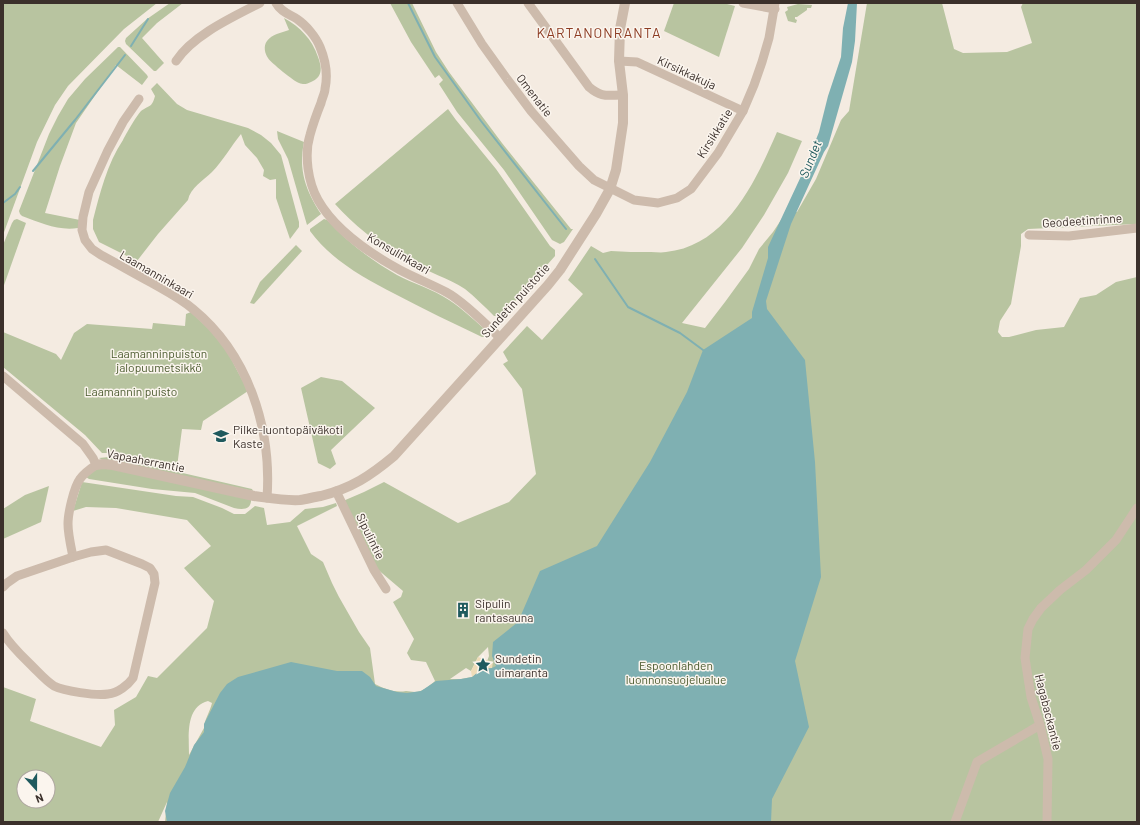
<svg xmlns="http://www.w3.org/2000/svg" width="1140" height="825" font-family="Barlow,sans-serif">
	<rect width="100%" height="100%" fill="#f4ebe1"/>
	<g fill="#b8c4a0" fill-rule="evenodd">
		<path d="M3,3H157L124,29L68,86L55,105L37,142L3,235Z"/>
		<path d="M170,3H183L157,23L142,38L164,63L156,71H154L126,44L125,41L126,38L147,19Z"/>
		<path d="M390,3H412L436,52L449,72L502,143L571,229H573L564,242L560,244L552,240L504,170L457,112L439,84L443,80L439,75L435,78L411,42Z"/>
		<path d="M674,3H723L735,6L719,57L664,31Z"/>
		<path d="M867,3H942L954,49L963,53L1007,52L1032,43L1021,7L1023,3H1137V224L1028,229L1021,234V246L1011,304L1000,321L998,332L1002,337H1009L1036,330L1064,327L1080,298L1096,295L1116,282L1137,277V822H165L167,802L158,822H3V687L36,699L30,721L101,747L115,725L114,710L136,697L148,676L157,678L207,628L214,601L184,568L211,546L187,520L116,508L86,507L73,511L82,482L176,496L193,497L222,508L234,514H245L255,506L264,508L267,525L290,522L305,509L323,507L336,503L337,506L297,526L311,554L323,562L332,583L339,597L359,632L370,648L375,684C385,689 395,693 406,691C409,691 412,692 415,692C423,692 429,686 435,681L426,662L411,660L407,653L414,639L393,602L401,597L403,591L376,568L343,501L364,492L384,482L458,523L509,502L536,474L522,389L503,364L508,361L503,352L527,326L542,340L583,294L568,280L591,246L603,253L611,251C624,252 637,252 651,252C656,252 661,253 666,252C727,246 756,180 777,132L802,141L788,173L764,215L742,248L682,323L705,328L725,302L749,269L759,249L773,232L785,214L795,212H797L816,179L841,120L849,111ZM488,647L489,656L485,667L472,677L461,679H450L466,668L471,671L478,657ZM208,701L212,703C210,712 204,720 204,728L189,755C189,736 185,707 208,701ZM24,777H48V801H24Z"/>
		<path d="M798,4L812,5L811,8H807V10L797,17H795V19L797,20L796,23L788,21L785,12L788,10L787,7Z"/>
		<path d="M284,18C300,27 312,39 318,57C322,68 323,77 311,82C307,84 304,85 299,83C295,82 270,62 268,58C265,54 263,46 267,41C272,34 281,33 289,30Z"/>
		<path d="M118,47H120L147,75L148,77L142,85L116,65L76,123L60,166L45,213L80,220L78,228C58,231 41,223 22,216L20,214L19,211L49,134L58,116L68,99L85,79Z"/>
		<path d="M157,83L177,104L187,110L248,128L261,135L271,143L281,155L299,222V227L290,239L276,198V179L270,180L263,176L264,170L257,158L245,145L241,134C231,146 223,161 212,172C204,180 190,188 188,200L158,234L137,261L99,242L93,229V220C100,193 107,164 123,140C126,134 137,115 141,111C149,105 152,108 155,96L151,89Z"/>
		<path d="M448,109L456,120L496,169L550,246L555,250V256L547,265L503,315L498,316H494C485,307 475,297 465,289C448,278 428,272 410,262C381,247 357,228 335,204Z"/>
		<path d="M277,131L304,142C298,170 306,191 321,214L307,225L288,159L278,139Z"/>
		<path d="M17,219L26,223L3,288V245L12,223L14,220Z"/>
		<path d="M324,219L327,220C347,242 371,260 397,275C414,284 433,289 449,300C463,309 475,321 487,331L488,333L484,337H482C453,323 423,309 395,294C364,278 331,260 310,231V229Z"/>
		<path d="M296,245L302,251L254,304L250,303L260,282Z"/>
		<path d="M191,312L213,333L228,353L248,391L203,421L201,430L182,429L177,467L112,453H102L85,435L3,367V332L56,354L61,360L74,333L87,324L152,329L153,323L185,326L186,314Z"/>
		<path d="M321,377L342,381L375,408L331,450L336,464L330,469L318,463L301,388Z"/>
		<path d="M109,457L122,459L252,489L253,491L103,460L99,458Z"/>
		<path d="M103,466L251,498C252,510 243,510 234,508L195,493L152,489L89,479L86,477L91,471Z"/>
		<path d="M49,486L41,522L3,539V509L25,495Z"/>
	</g>
	<path fill="#efdcb8" d="M478,657L493,662L492,668L482,669L472,677L471,671Z"/>
	<path fill="#7fb0b2" d="M848,3H857L855,41L852,62L828,146L824,152L791,224L766,301L767,309L805,360L815,462L821,577L795,661L809,727L772,799L771,822H167L165,811L170,793L185,767L194,745L204,732V724L220,693L227,684L238,677L291,662L337,671H362L370,677L376,686L397,692L407,693L421,691L436,681L461,679L472,677L482,669L492,668L496,666L492,656L493,642L518,622L540,571L597,546L650,462L687,392L703,350L752,318V312L768,258V247L803,172L819,132L828,96L841,57L843,28Z"/>
	<g fill="none" stroke-linecap="round" stroke-linejoin="round">
		<g stroke="#7fb0b2" stroke-width="2">
			<path d="M408,3L435,57L481,121L566,229"/>
			<path d="M131,46L148,19"/>
			<path d="M33,171L75,120L125,55"/>
			<path d="M3,203L15,194L20,187"/>
			<path d="M595,259L628,307L680,333L703,350"/>
		</g>
		<g stroke="#cdbbac" stroke-width="9">
			<path d="M276,3C281,12 289,14 297,19C306,25 316,37 320,47C325,59 328,75 325,89C325,93 322,98 321,103C317,113 313,124 310,135C304,155 308,182 318,200C335,230 369,253 400,270C415,278 431,284 446,292C463,301 486,324 499,337"/>
			<path d="M457,3L482,44L507,79L531,111L579,166L594,180L634,200L658,203L677,198L691,189L718,153L743,111L754,85L762,62L769,38L775,3"/>
			<path d="M528,3L589,87C602,98 607,95 623,95"/>
			<path d="M743,3L775,9"/>
			<path d="M176,61C193,35 233,17 260,3"/>
			<path d="M619,61L637,62L743,111"/>
			<path d="M139,99L123,122L108,150L89,192L83,217L82,230L85,240L92,249L101,255C118,264 135,274 152,283C166,291 180,298 193,309C248,354 272,428 267,498"/>
			<path d="M1029,235L1069,236L1137,228"/>
			<path d="M3,376L83,444L93,458L96,465C90,469 84,473 80,479C74,487 68,513 68,524C68,534 71,547 73,557"/>
			<path d="M336,491L374,570L386,589"/>
			<path d="M3,587L7,583L17,576L73,557L91,552L106,550L142,564L150,568L154,574L155,583L133,678C128,685 118,693 108,694C96,696 64,691 54,686C46,681 40,674 33,667C22,656 11,646 3,633"/>
			<path d="M955,822L977,762L1040,725"/>
			<path d="M1047,822L1048,759L1040,725L1031,697L1025,658L1028,629L1033,619L1041,608L1060,590L1086,570L1116,540L1137,508"/>
		</g>
		<path stroke="#cdbbac" stroke-width="10" d="M96,465L103,464L113,465L254,496C269,498 285,501 300,500C307,499 314,497 321,496C352,488 370,476 394,456L548,285L560,270L596,214L610,189L616,170L623,123V95L619,61L620,29L625,3"/>
	</g>
	<defs>
		<symbol id="school-bare" viewBox="-9 -9 18 18"><path d="M0-5L7-2L0 1L-7-2ZM-4 1L0 2.5L4 1V4Q0 6-4 4Z" fill="#1f5a5e" stroke="#fbf5ee" stroke-width="2.5" paint-order="stroke"/></symbol>
		<symbol id="building-bare" viewBox="-9 -9 18 18"><path d="M-4-6H4V6H1V3H-1V6H-4ZM-2.5-4.3h1.7v1.8h-1.7ZM.8-4.3h1.7v1.8H.8ZM-2.5-1h1.7V.8h-1.7ZM.8-1h1.7V.8H.8Z" fill="#1f5a5e" stroke="#fbf5ee" stroke-width="2.5" paint-order="stroke"/></symbol>
		<symbol id="sight-bare" viewBox="-9 -9 18 18"><path d="M0-6L1.8-2.2L6-1.7L2.9 1.2L3.7 5.4L0 3.3L-3.7 5.4L-2.9 1.2L-6-1.7L-1.8-2.2Z" fill="#1f5a5e" stroke="#fbf5ee" stroke-width="2.5" paint-order="stroke"/></symbol>
	</defs>
	<g fill-rule="evenodd">
		<use href="#school-bare" x="210" y="425" width="22" height="22"/>
		<use href="#building-bare" x="452" y="599" width="22" height="22"/>
		<use href="#sight-bare" x="472" y="654" width="22" height="22"/>
	</g>
	<g text-anchor="middle" dominant-baseline="central" stroke-width="3" stroke-linejoin="round" paint-order="stroke">
		<g font-size="12" fill="#3b302b" stroke="#fbf5ee">
			<text transform="translate(687 72) rotate(25)">Kirsikkakuja</text>
			<text transform="translate(535 95) rotate(52)">Omenatie</text>
			<text transform="translate(714 133) rotate(-58)">Kirsikkatie</text>
			<text transform="translate(1082 220) rotate(-4)">Geodeetinrinne</text>
			<text transform="translate(399 253) rotate(30)">Konsulinkaari</text>
			<text transform="translate(157 274) rotate(30)">Laamanninkaari</text>
			<text transform="translate(515 300) rotate(-48)">Sundetin puistotie</text>
			<text transform="translate(146 460) rotate(11)">Vapaaherrantie</text>
			<text transform="translate(371 536) rotate(64)">Sipulintie</text>
			<text transform="translate(1049 712) rotate(76)">Hagabackantie</text>
		</g>
		<g font-size="12" fill="#4a5a2e" stroke="#fbf5ee">
			<text x="159" y="353">Laamanninpuiston<tspan x="159" dy="14">jalopuumetsikkö</tspan></text>
			<text x="131" y="391">Laamannin puisto</text>
			<text x="676" y="665">Espoonlahden<tspan x="676" dy="14">luonnonsuojelualue</tspan></text>
		</g>
		<g font-size="12" fill="#3b302b" stroke="#fbf5ee" text-anchor="start">
			<text x="233" y="429">Pilke-luontopäiväkoti<tspan x="233" dy="14">Kaste</tspan></text>
			<text x="475" y="603">Sipulin<tspan x="475" dy="14">rantasauna</tspan></text>
			<text x="495" y="658">Sundetin<tspan x="495" dy="14">uimaranta</tspan></text>
		</g>
		<g font-size="13" font-style="italic" fill="#1f5a5e" stroke="#fbf5ee">
			<text transform="translate(810 159) rotate(-68)">Sundet</text>
		</g>
		<g font-size="14" letter-spacing="1" fill="#8c3b22" stroke="#fbf5ee">
			<text x="599" y="32">KARTANONRANTA</text>
		</g>
	</g>
	<rect width="1140" height="825" fill="none" stroke="#3b302b" stroke-width="8"/>
	<g transform="translate(36 789) rotate(159)"><circle r="19" fill="#fbf5ee" stroke="#aea6a0"/>
	<path d="M0-3L7 15L0 10L-7 15Z" fill="#1f5a5e"/>
	<text y="-6" font-size="11" font-weight="bold" text-anchor="middle" fill="#3b302b">N</text>
	</g>
</svg>
